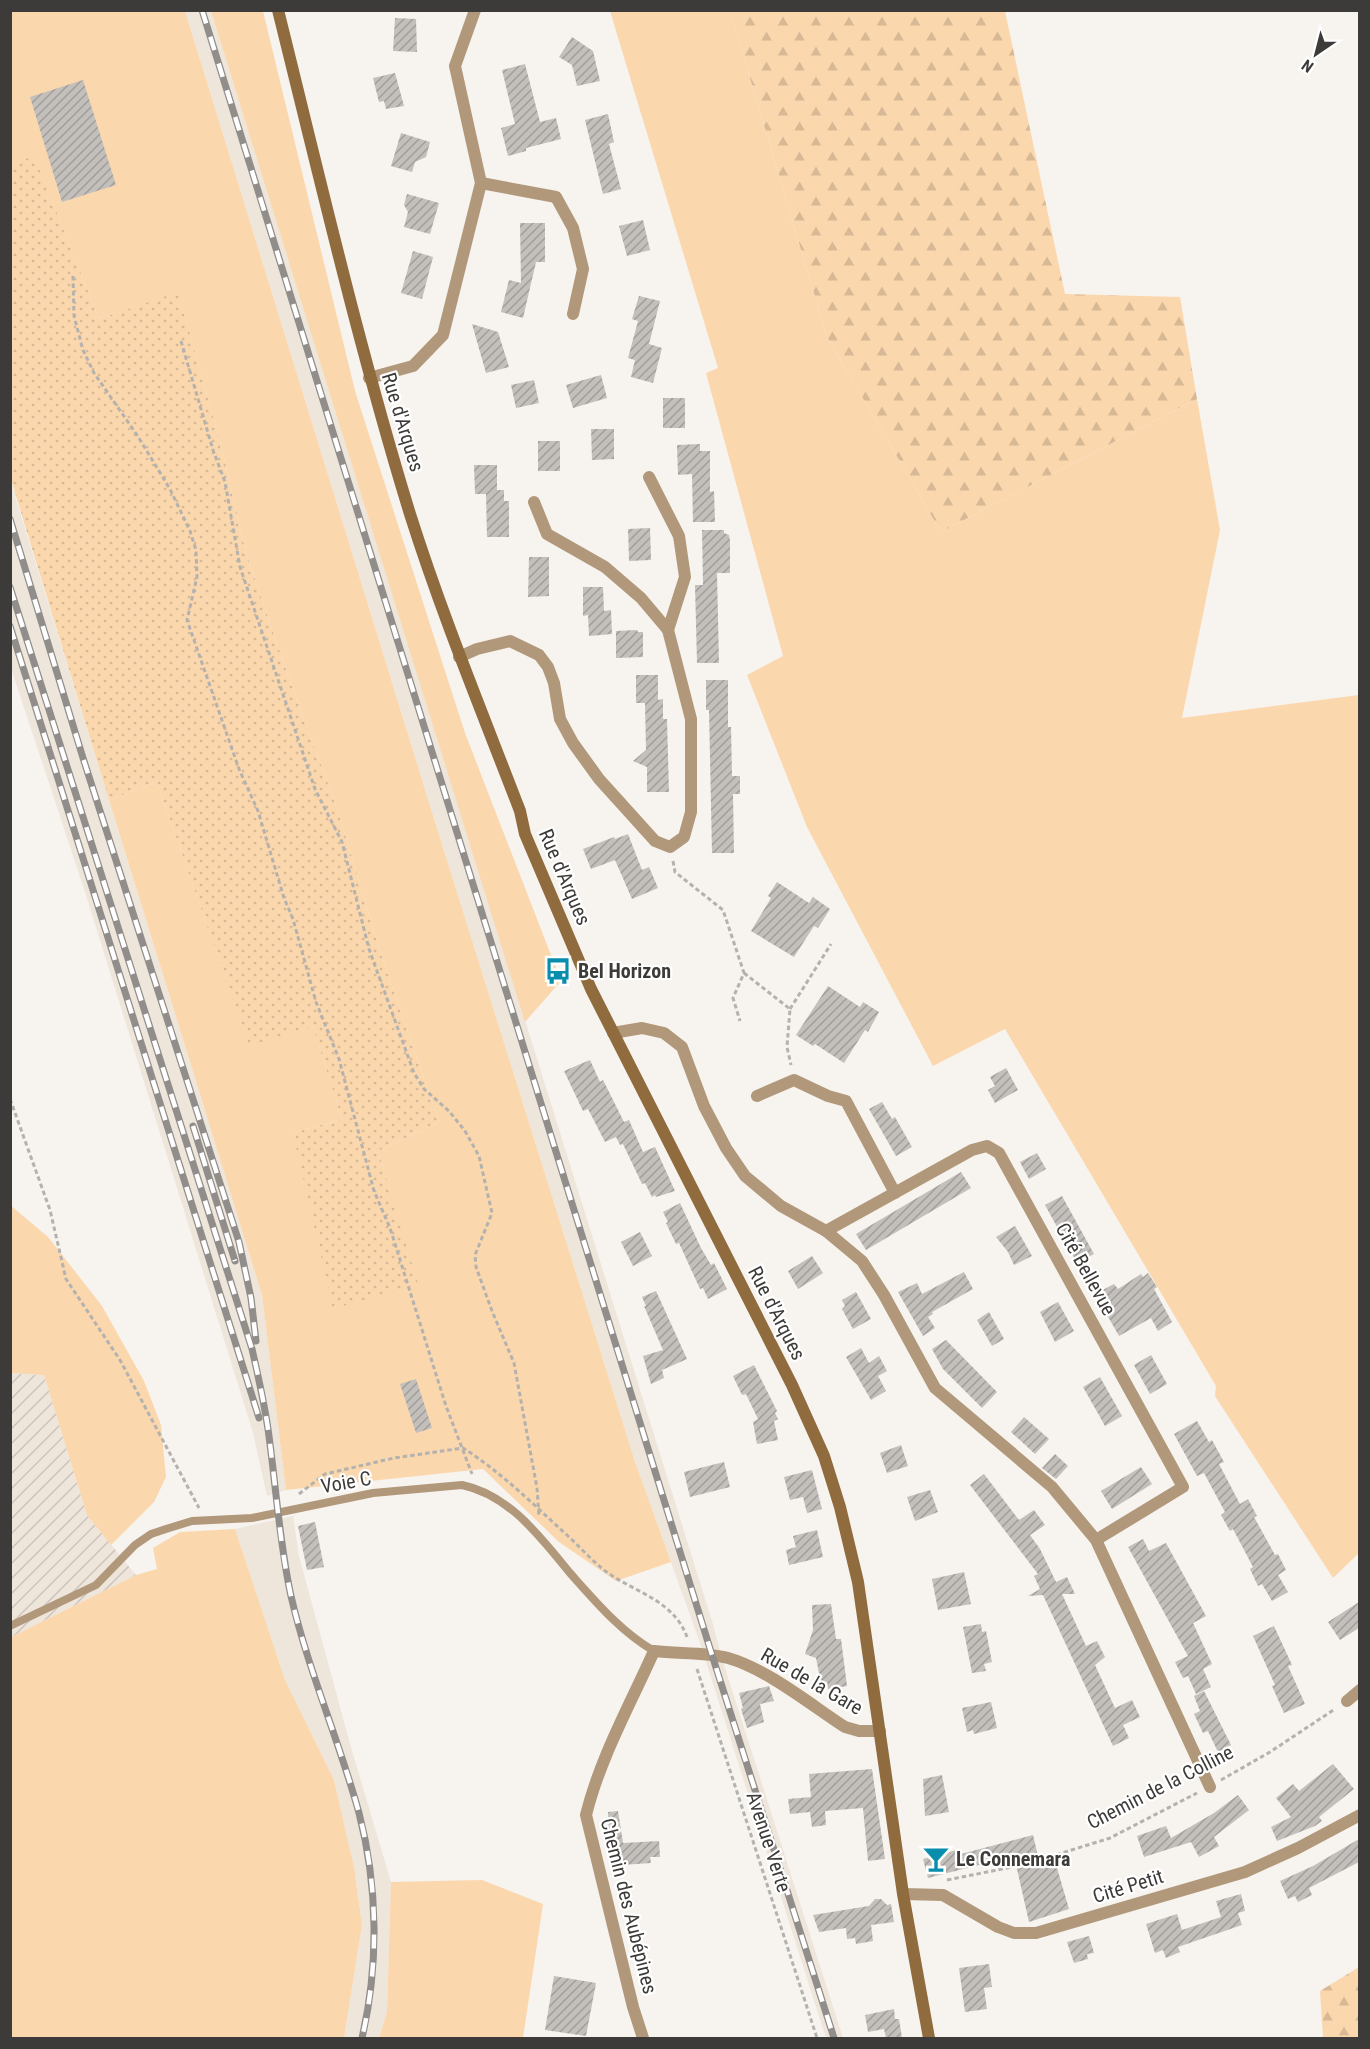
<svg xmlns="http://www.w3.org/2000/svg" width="1370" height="2049" font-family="'Roboto Condensed',sans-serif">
	<defs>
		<pattern id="industrial-furrows" width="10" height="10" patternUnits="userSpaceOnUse" patternTransform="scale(1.5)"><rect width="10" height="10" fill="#eee5db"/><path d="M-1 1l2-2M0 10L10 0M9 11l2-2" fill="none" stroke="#cdc5bd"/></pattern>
		<pattern id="forest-firs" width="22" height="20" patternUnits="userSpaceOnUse" patternTransform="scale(1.5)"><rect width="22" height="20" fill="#fbd7ad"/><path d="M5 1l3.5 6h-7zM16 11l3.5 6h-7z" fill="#d8b996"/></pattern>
		<pattern id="garden-dots" width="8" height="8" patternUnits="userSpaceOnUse" patternTransform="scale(1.5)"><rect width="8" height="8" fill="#fbd7ad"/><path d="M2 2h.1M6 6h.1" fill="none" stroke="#d8b996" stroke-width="1.8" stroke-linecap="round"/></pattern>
		<pattern id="building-hatch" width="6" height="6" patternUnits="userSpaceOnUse" patternTransform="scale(1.5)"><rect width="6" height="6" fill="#c3c0bc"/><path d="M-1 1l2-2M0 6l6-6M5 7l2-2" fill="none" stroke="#a09d9a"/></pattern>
	</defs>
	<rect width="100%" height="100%" fill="#f7f3ef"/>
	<g fill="#eee5db">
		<path d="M185,11H211L712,1621L724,1665L843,2038H826L700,1643L635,1462L435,822Z"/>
		<path d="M10,480L262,1295L286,1490L267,1496L253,1433L232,1365L86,895L11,668Z"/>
		<path d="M293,1516L299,1556L350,1744L391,1882L387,2012L379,2038H344L362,1925L354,1867L334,1780L285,1680L235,1529Z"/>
	</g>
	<path fill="url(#industrial-furrows)" d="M11,1373L44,1375L87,1515L136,1575L11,1637Z"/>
	<g fill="#fbd7ad">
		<path d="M11,11H185L435,822L635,1462L671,1562L616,1581L559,1542L483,1469L286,1490L262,1295L109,800L157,782L249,1045L313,1026L342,1119L293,1133L417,1284L378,1151L439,1122L380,951L337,808L286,670L246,553L221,445L178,293L99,319L34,157L11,164Z"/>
		<path d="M211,11H263L355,391L465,733L561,981L525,1022Z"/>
		<path d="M610,11H730L827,337L941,532L1197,399L1220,530L1182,718L1359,695L1360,1552L1333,1578L1215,1396L1216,1386L1005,1029L933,1066L807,827L747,675L783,656L706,373L718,368Z"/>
		<path d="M10,1205L48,1237L102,1306L144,1381L161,1425L166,1477L154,1502L111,1545L87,1515L44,1375L11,1373Z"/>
		<path d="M235,1529L285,1680L334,1780L354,1867L362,1925L344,2038H11V1637L136,1575L157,1569L153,1548L180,1532Z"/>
		<path d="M482,1880L543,1904L523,2038H379L387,2012L391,1882Z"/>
	</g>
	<g fill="url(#forest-firs)">
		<path d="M730,11H1005L1065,294L1180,297L1197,399L941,532L827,337Z"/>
		<path d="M1359,1967V2038H1323L1320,1991Z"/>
	</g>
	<path fill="url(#garden-dots)" d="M34,156L99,319L178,292L221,445L246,553L286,670L337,808L380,951L439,1122L378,1151L418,1284L333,1309L293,1133L342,1119L313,1027L249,1046L157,782L109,800L11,480V164Z"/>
	<g fill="url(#building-hatch)">
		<path d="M395,18L416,19L417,52L393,51Z"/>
		<path d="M572,37L593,51L600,81L577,86L572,65L559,57Z"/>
		<path d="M525,64L540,122L556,118L561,139L526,148V151L508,156L501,128L515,124L502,70Z"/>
		<path d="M395,73L404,106L386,109L384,101L379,102L373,78Z"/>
		<path d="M83,80L116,185L62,202L30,97Z"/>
		<path d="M608,114L614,142L609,144L621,189L603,194L585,120Z"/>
		<path d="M401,133L430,142L426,157L415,162L412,172L391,166Z"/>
		<path d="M407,194L439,203L430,234L404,227L408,212L404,205Z"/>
		<path d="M643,220L650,250L627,256L619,226Z"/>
		<path d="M520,223H545V262H536L523,318L501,312L509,280L521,283Z"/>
		<path d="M413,251L433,257L422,299L401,293Z"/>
		<path d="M639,296L660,301L649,344L662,348L653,383L631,377L635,360L628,358L638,321L632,319Z"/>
		<path d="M472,324L498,332L509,367L486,373Z"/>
		<path d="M601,375L607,398L573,408L566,385Z"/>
		<path d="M534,380L539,403L516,408L511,385Z"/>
		<rect x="663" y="398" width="22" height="30"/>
		<path d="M591,429H614V459L592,460Z"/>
		<rect x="538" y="441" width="22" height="30"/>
		<path d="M700,444V451H710V492L714,491L715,522H693L692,474L678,475L677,445Z"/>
		<path d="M474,465H497V490H504V501H509V537H487L486,494H475Z"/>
		<path d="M650,528L651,560L629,561L628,529Z"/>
		<path d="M702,530H724V533L729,535L730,541V573H717L719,663H697L695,585H703Z"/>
		<path d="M529,557H549V596L528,597Z"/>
		<path d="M583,587H603L604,611L611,610L612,634L589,636L588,615L583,616Z"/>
		<path d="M637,630L638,632H643V657L616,658V631Z"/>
		<path d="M636,675H658V700L663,699V719H667L669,792H647V767L633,761L646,750L645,703H636Z"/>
		<path d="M706,680H728V727H731L732,776H740V794H733L734,853H712L709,710H706Z"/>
		<path d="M628,834L642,870L649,867L658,888L632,899L615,860L591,869L583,849L614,837L615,839Z"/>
		<path d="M777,882L809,903L813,897L830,909L818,928L814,926L794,957L751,931L771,898L768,896Z"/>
		<path d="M828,986L860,1007L863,1002L879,1012L868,1032L865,1030L844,1063L815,1044L813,1046L796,1035Z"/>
		<path d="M590,1060L600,1082L603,1080L624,1122L629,1120L643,1152L655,1147L675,1191L656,1197L655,1195L652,1197L645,1183L642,1184L623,1144L620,1145L616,1137L605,1142L588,1109L583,1111L564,1071Z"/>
		<path d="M1006,1068L1018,1090L995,1103L988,1090L995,1086L990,1077Z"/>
		<path d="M882,1102L892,1119L895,1117L912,1147L896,1156L869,1109Z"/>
		<path d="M1037,1153L1046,1169L1029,1179L1020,1162Z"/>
		<path d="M961,1172L971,1188L866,1250L856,1234Z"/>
		<path d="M1062,1196L1094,1254L1077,1263L1045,1205Z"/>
		<path d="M680,1203L701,1248L711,1265L714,1263L727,1289L708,1299L703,1288L700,1289L679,1243L676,1244L666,1223L668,1222L663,1212Z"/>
		<path d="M1015,1226L1032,1256L1014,1265L1008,1252L996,1237Z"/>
		<path d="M640,1232L652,1256L633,1266L621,1242Z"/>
		<path d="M812,1256L823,1273L798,1289L788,1271Z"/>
		<path d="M964,1272L973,1289L932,1312L933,1314L928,1317L935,1328L923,1336L898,1292L917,1283L922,1294Z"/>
		<path d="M1148,1273L1157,1287L1154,1289L1172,1322L1158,1331L1151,1318L1119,1336L1095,1294L1114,1284L1118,1289L1141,1274L1143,1277Z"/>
		<path d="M656,1291L687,1359L662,1370L664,1378L651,1384L643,1356L663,1350L644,1306H646L642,1297Z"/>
		<path d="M856,1292L871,1319L853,1329L842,1309L845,1306L842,1300Z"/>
		<path d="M1058,1302L1074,1331L1055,1342L1040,1312Z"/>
		<path d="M989,1312L1004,1339L992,1346L977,1320Z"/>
		<path d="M946,1340L997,1392L982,1408L943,1369L932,1349Z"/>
		<path d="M861,1348L869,1363L879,1356L887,1371L878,1376L886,1391L871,1400L846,1357Z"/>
		<path d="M1151,1355L1167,1384L1150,1394L1134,1365Z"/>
		<path d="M754,1365L777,1411L775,1413L778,1419L774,1421L778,1440L757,1444L753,1422L758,1419L746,1394L742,1395L733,1376Z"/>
		<path d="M1100,1377L1122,1416L1105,1426L1083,1387Z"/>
		<path d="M416,1379L432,1428L416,1433L400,1384Z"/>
		<path d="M1024,1417L1049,1439L1035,1454L1011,1432Z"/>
		<path d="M1197,1421L1209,1442L1212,1440L1224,1462L1219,1464L1240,1504L1248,1499L1257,1516L1254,1517L1275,1555L1278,1554L1286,1570L1278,1575L1288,1592L1272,1601L1262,1584L1258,1586L1250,1569L1253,1567L1233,1529L1230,1531L1221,1515L1225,1512L1204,1473L1197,1476L1174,1434Z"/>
		<path d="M901,1445L908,1466L887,1473L880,1453Z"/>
		<path d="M1055,1454L1068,1466L1056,1479L1042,1468Z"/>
		<path d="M724,1462L730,1487L690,1497L684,1472Z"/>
		<path d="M1141,1467L1152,1484L1112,1509L1101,1491Z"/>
		<path d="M812,1470L822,1509L807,1513L803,1497L790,1500L784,1477Z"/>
		<path d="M984,1474L1019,1520L1034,1510L1045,1525L1030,1535L1040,1549L1056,1582L1067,1577L1075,1594H1062L1086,1646L1097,1641L1105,1657L1095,1665L1115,1708L1132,1700L1140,1717L1123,1725L1129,1738L1113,1746L1043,1595L1028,1596L1040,1589L1034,1576L1038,1574L970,1485Z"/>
		<path d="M930,1490L938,1512L915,1521L907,1497Z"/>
		<path d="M315,1522L324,1567L307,1570L298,1526Z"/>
		<path d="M817,1530L823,1557L789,1565L786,1550L796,1547L793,1536Z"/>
		<path d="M1143,1539L1149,1551L1166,1543L1206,1616L1193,1623L1212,1664L1203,1669L1211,1687L1196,1694L1188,1676L1183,1678L1175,1662L1188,1656L1128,1547Z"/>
		<path d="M964,1572L971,1604L938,1610L932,1579Z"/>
		<path d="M1359,1602V1628L1340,1640L1328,1622Z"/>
		<path d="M831,1604L836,1639H841L847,1686L828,1689L827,1682L821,1683L816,1658L805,1654L813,1630L812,1605Z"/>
		<path d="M981,1624L982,1632L986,1631L992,1662L984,1664L986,1671L972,1673L963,1627Z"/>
		<path d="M1274,1626L1292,1665L1288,1666L1305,1704L1284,1713L1272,1686L1275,1685L1253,1636Z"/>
		<path d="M769,1686L774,1701L760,1704L764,1722L747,1728L741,1709L743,1708L739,1693Z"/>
		<path d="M1204,1691L1231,1745L1218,1752L1208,1731L1203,1733L1194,1714L1200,1711L1194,1696Z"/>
		<path d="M991,1702L997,1728L974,1734L973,1730L967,1732L962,1708Z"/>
		<path d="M1333,1764L1354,1789L1319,1817L1322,1821L1315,1826L1277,1841L1271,1827L1291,1817L1276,1798L1293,1784L1299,1791Z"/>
		<path d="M872,1769L885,1859L868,1861L863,1808L825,1811L826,1825L812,1827L810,1812L790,1814L788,1799L811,1797L809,1774Z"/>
		<path d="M942,1775L949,1812L925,1816L923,1779Z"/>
		<path d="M1238,1795L1249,1810L1214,1837L1219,1846L1199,1857L1191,1842L1144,1857L1137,1836L1166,1826L1171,1838L1214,1813Z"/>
		<path d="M618,1811L623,1843L659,1841L660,1857H650L651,1863L622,1865V1859H610L608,1812Z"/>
		<path d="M1033,1835L1040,1865L1055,1861L1069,1909L1029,1922L1014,1856L928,1878L923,1859L960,1849L961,1854Z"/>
		<path d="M1359,1839V1862L1309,1888L1312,1895L1298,1902L1295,1896L1288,1899L1280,1881L1313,1866Z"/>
		<path d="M1241,1894L1245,1911L1238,1913L1242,1925L1178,1947L1180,1952L1166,1958L1163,1950L1155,1953L1146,1924L1177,1914L1182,1930L1221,1917L1216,1901Z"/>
		<path d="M875,1899H881L887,1905L891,1904L894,1922L871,1925L873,1941L856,1944L855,1938L847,1939L846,1928L819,1932L813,1915L869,1906Z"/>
		<path d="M1089,1936L1094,1953L1087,1954L1088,1959L1074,1963L1067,1942Z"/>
		<path d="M989,1964L992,1987L984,1988L987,2009L965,2012L959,1968Z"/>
		<path d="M554,1976L596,1983L586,2036L545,2030Z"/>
		<path d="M894,2009L895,2019H899L902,2038H886L884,2029L868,2032L865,2015Z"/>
	</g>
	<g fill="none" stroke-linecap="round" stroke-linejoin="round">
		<g stroke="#b4b2ae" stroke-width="3" stroke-dasharray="4.5 3" stroke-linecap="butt">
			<path d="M73,276L74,316L83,350L94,373L137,435L170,489L190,531L196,550L197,577L187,620L239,769L258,811L284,898L293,919L316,1002L339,1059L374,1191L390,1228L446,1406L472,1474"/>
			<path d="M181,341L213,450L225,482L240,567L315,789L342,842L369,949L414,1073L424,1089L449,1111L465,1131L479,1156L492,1213L475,1255L476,1267L492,1311L514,1363L537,1488L539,1517"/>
			<path d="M673,861L675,872L723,910L744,973L733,998L740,1021"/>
			<path d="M744,973L790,1009L787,1047L791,1065"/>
			<path d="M790,1009L831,944"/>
			<path d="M10,1099L50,1210L66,1279L120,1360L199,1508"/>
			<path d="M299,1494L325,1474L394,1458L463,1448C501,1472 534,1505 568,1536C581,1548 593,1562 608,1573C637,1593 674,1601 687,1637"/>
			<path d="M697,1669L817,2038"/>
			<path d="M1221,1780L1270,1752L1335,1709"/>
			<path d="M947,1880L1027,1864L1110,1838L1197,1793"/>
		</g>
		<path stroke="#b1987a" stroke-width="8" d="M10,1626L96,1585L135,1545L151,1534L166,1529L192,1521L252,1518L373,1493L462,1485C510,1495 541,1538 570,1573C595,1601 621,1632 654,1651"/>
		<g stroke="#b1987a" stroke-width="12">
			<path d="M481,183L556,197L573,228L583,269L573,314"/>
			<path d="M369,378L413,366L443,335L481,183L455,66L475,10"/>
			<path d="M649,477L679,536L685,577L668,630"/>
			<path d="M459,657L477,649L510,641L539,655L548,667L554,683L560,719L573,743L599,779L655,841L670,847L684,837L691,812V719L668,630L641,598L605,567L547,534L534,502"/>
			<path d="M613,1033L642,1028L664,1033L682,1047L704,1106L726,1148L745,1176L781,1206L826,1231L862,1261L884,1295L935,1388L1052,1487L1096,1540L1210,1787"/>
			<path d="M757,1096L794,1080L828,1096L846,1101L895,1193"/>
			<path d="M826,1231L972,1150L987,1146L999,1153L1183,1487L1096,1540"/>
			<path d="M1347,1701L1360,1690"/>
			<path d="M903,1894L943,1895L998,1927L1014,1933H1036L1245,1872L1298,1848L1360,1815"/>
			<path d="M643,2038L633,2007L586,1815C600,1758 630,1705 654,1651C678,1654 705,1652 728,1658C767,1669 811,1705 845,1727L859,1731H880"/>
		</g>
		<path stroke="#8f6b3e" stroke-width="12" d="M278,10C320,179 359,348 410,514C442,615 482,712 520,811L525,834L591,989L792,1385L824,1456L840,1507L858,1582L903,1894L929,2038"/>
		<defs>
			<g id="rail">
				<path d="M202,10L712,1655L834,2038"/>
				<path d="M10,519L83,758L239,1242L251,1298L256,1341"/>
				<path d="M10,587L252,1349C258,1375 264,1402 268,1429C276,1485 279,1541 291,1596C308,1670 339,1740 359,1813C378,1886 379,1965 362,2038"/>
				<path d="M10,626L259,1418"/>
				<path d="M193,1126L235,1261"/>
			</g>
		</defs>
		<use href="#rail" stroke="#908d8a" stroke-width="7"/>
		<use href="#rail" stroke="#fff" stroke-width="4.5" stroke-dasharray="14" stroke-linecap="butt"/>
	</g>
	<defs>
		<symbol id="bus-bare" viewBox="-9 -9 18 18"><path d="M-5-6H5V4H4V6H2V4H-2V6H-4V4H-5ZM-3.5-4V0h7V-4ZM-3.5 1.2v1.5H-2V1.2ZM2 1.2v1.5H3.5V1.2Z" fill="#088eac" stroke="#fff" stroke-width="2.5" paint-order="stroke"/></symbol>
		<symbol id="bar-bare" viewBox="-9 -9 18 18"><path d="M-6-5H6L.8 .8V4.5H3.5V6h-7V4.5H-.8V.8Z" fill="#088eac" stroke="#fff" stroke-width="2.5" paint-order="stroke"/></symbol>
	</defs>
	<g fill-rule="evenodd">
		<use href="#bus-bare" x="539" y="952" width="38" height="38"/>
		<use href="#bar-bare" x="917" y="1840" width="38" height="38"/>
	</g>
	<g text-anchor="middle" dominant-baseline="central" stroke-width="4.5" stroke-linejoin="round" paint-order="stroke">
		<g font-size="20" fill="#3c3b39" stroke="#fff">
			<text transform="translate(403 422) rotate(73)">Rue d'Arques</text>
			<text transform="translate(565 877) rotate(67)">Rue d'Arques</text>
			<text transform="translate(1086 1269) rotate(61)">Cité Bellevue</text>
			<text transform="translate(777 1313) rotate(63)">Rue d'Arques</text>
			<text transform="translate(346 1482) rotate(-10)">Voie C</text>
			<text transform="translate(812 1681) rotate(30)">Rue de la Gare</text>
			<text transform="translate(1160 1787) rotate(-27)">Chemin de la Colline</text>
			<text transform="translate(769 1842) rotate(72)">Avenue Verte</text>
			<text transform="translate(1128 1886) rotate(-17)">Cité Petit</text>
			<text transform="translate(629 1906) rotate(76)">Chemin des Aubépines</text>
		</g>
		<g font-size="20" font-weight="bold" fill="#3c3b39" stroke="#fff" text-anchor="start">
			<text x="578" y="971">Bel Horizon</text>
			<text x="956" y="1859">Le Connemara</text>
		</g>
	</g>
	<rect width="1370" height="2049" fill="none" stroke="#3c3b39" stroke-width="24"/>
	<g transform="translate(1316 54) rotate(215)" stroke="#ffffff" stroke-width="4.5" paint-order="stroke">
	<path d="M0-4.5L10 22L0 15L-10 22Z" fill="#3c3b39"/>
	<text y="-9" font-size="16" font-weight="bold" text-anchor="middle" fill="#3c3b39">N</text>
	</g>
</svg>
